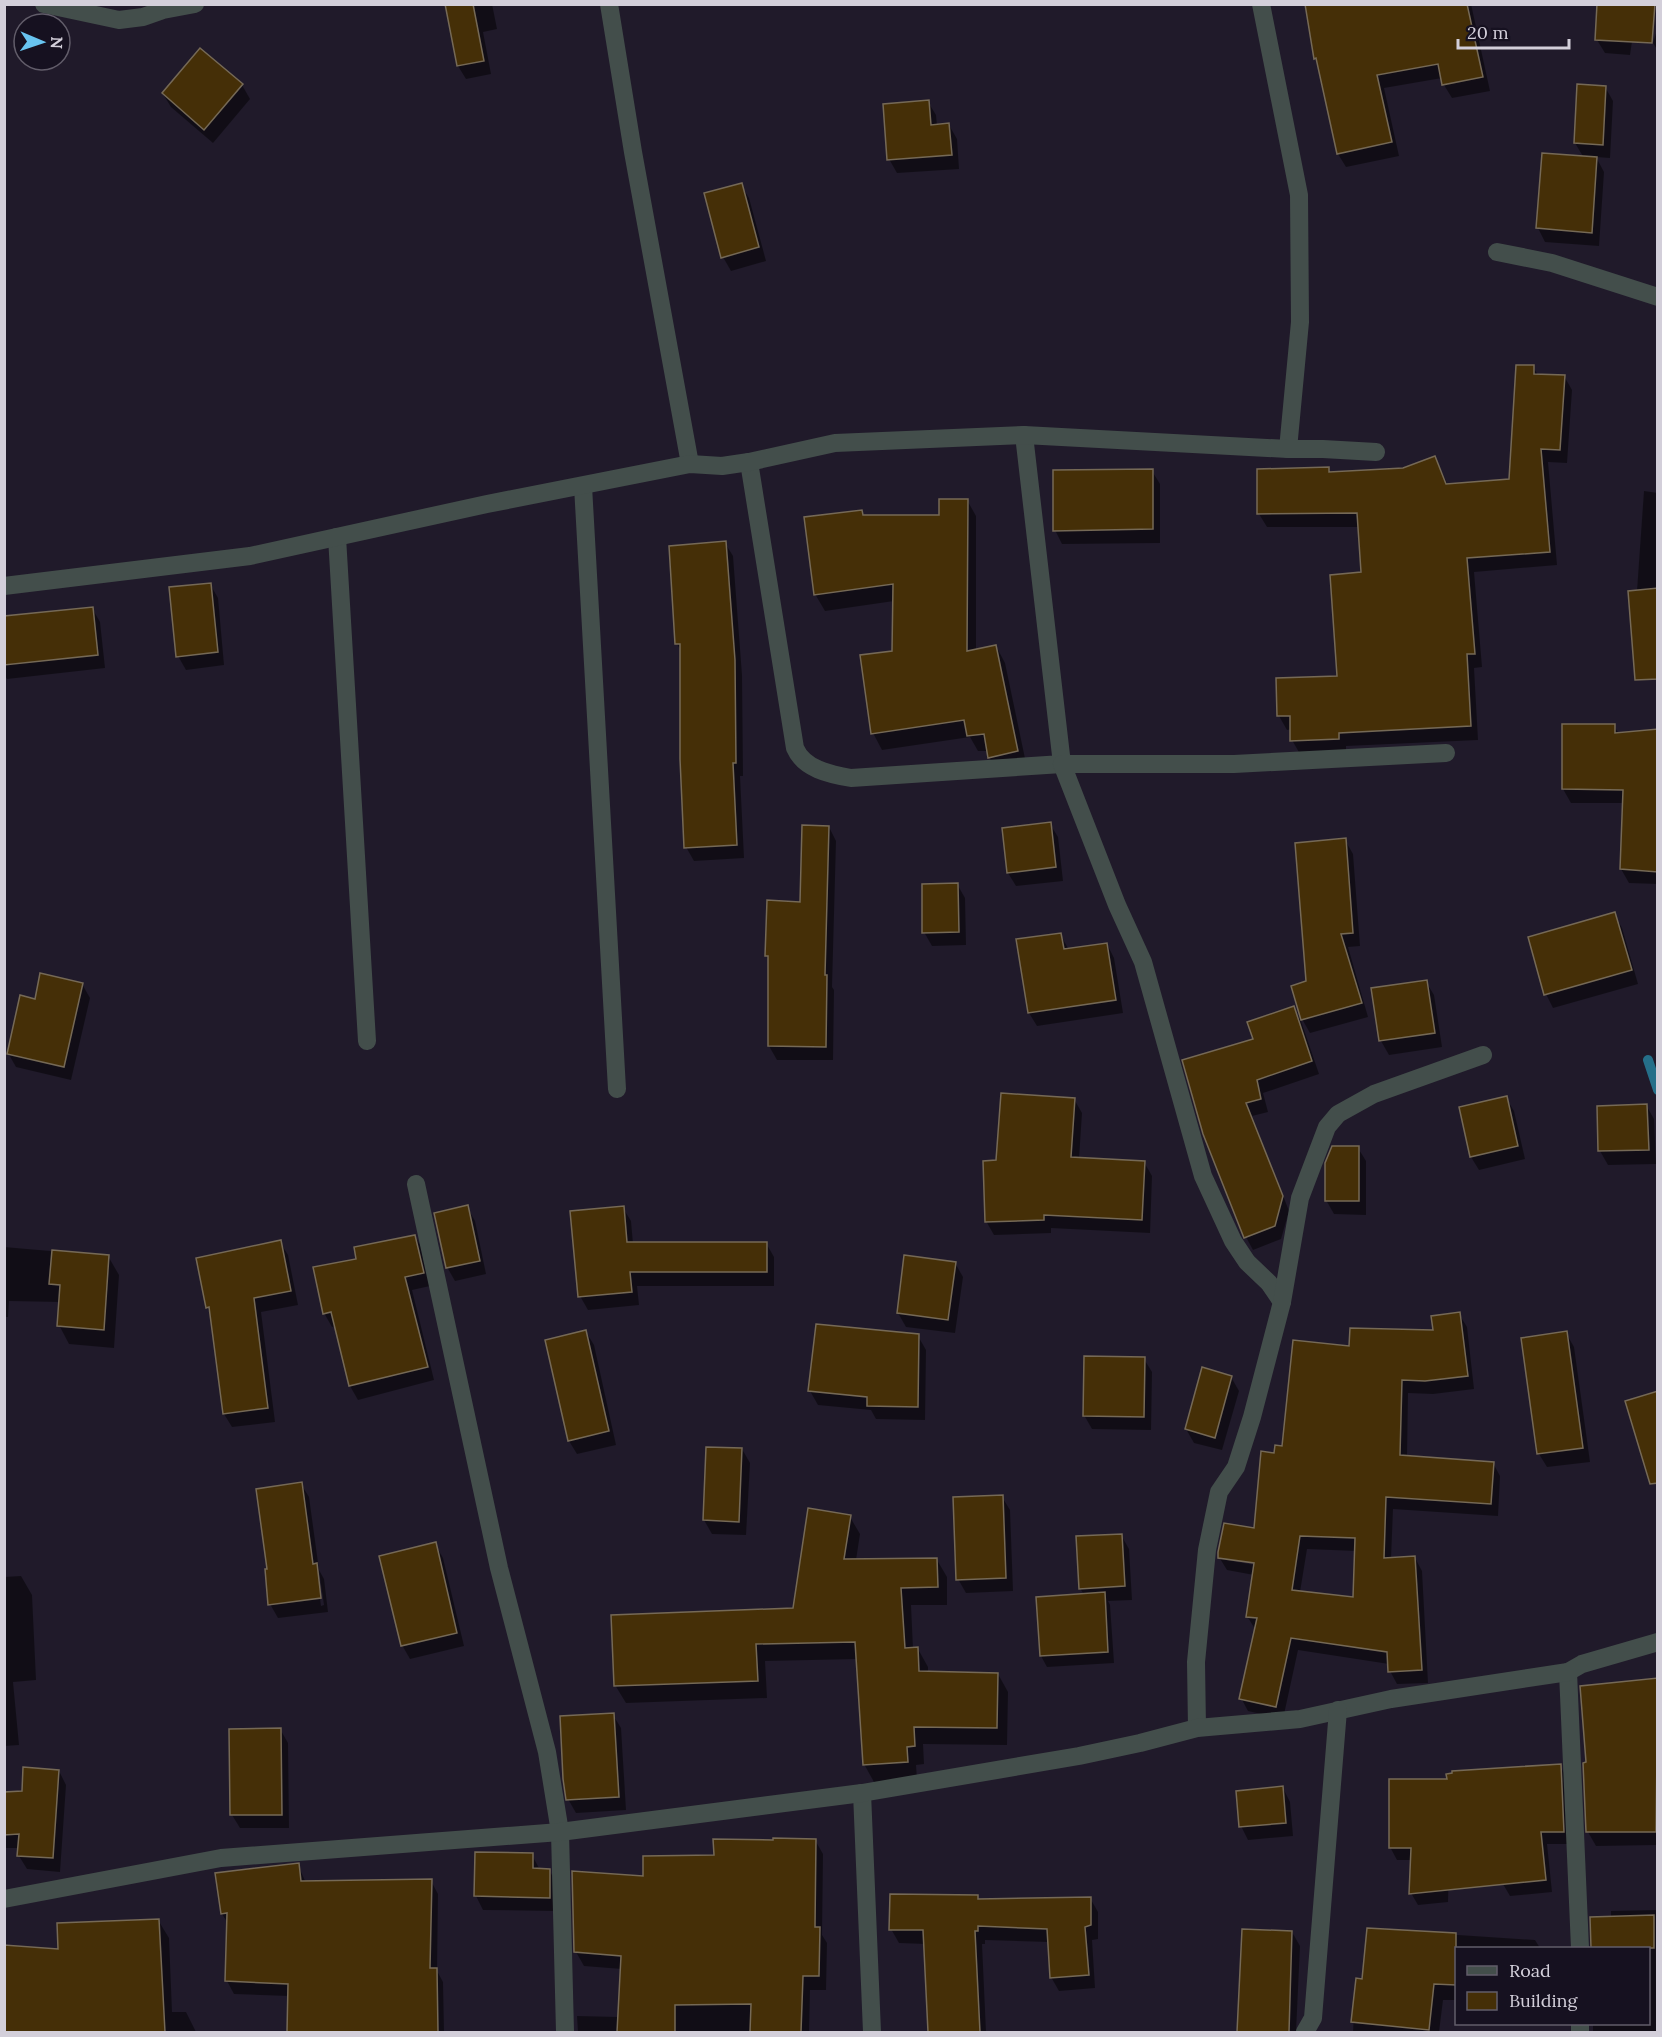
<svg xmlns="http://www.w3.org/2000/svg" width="1662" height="2037" font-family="Lora,serif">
	<rect width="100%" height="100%" fill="#201a2a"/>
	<g fill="#0007" fill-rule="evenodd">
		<path d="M446,4H492L497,29L483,32L491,74L466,79L458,66Z"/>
		<path d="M1307,4H1471L1490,91L1452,98L1444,85L1442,78L1384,88L1399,156L1346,167L1338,154L1319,65L1315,58Z"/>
		<path d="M1637,7L1630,55L1605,53L1597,40Z"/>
		<path d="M1658,27V51L1653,43Z"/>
		<path d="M242,85L250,99L213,143L171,107L163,94Z"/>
		<path d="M1605,87L1613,101L1610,158L1596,157L1604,172L1599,246L1545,242L1538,228L1584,158L1575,143Z"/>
		<path d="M928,102L936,115L937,126L949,125L957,139L959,169L897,173L889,159Z"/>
		<path d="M741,185L749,198L766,261L731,271L723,257Z"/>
		<path d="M1533,367L1538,375L1564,376L1572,390L1567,463L1548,462L1557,565L1474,572L1482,667L1474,668L1478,740L1346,746V752L1300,754L1292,740V729L1287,730L1279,716L1339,678L1362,574L1359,527H1267L1259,514L1328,469L1331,474L1404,469L1435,458L1448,485L1511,480Z"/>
		<path d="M1152,471L1160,484V543L1062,544L1055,530Z"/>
		<path d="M1644,491L1658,493V656L1637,591Z"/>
		<path d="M967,500L976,516V651L996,646L1005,663L1027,768L998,773L989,757L988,751H978L970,737L882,750L873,733L894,652V601L825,611L815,594L862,511L864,516L941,517Z"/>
		<path d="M725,543L733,556L742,675L743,776H740L744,858L694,861L686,847L681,651L677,644Z"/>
		<path d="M210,584L218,598L224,665L186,670L178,656Z"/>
		<path d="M92,608L100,622L105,668L7,679L4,675V618Z"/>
		<path d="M1564,725L1614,726L1619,734L1658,731V884L1629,883L1621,869L1624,803H1571L1563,789Z"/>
		<path d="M1050,824L1058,837L1063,881L1016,886L1008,873Z"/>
		<path d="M829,827L836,841L832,987L834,990L833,1060H777L769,1046L770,962L766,956L801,903Z"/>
		<path d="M1345,840L1353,854L1360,946L1348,947L1368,1017L1310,1033L1302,1019L1308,982Z"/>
		<path d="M957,884L965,898L966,945L932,946L924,932Z"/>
		<path d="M1614,914L1622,928L1638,984L1553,1008L1546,994Z"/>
		<path d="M1060,934L1069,950L1107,944L1114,958L1123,1013L1037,1026L1029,1013Z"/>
		<path d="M1426,982L1434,995L1442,1047L1389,1055L1381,1041L1373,989Z"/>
		<path d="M82,984L90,998L71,1080L16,1067L8,1053Z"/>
		<path d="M1293,1008L1301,1021L1319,1074L1263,1093L1268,1112L1252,1116L1289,1211L1281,1239L1253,1250L1246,1237L1204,1133L1254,1040Z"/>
		<path d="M1506,1098L1514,1111L1525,1159L1479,1170L1471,1157Z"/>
		<path d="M1074,1099L1082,1113L1079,1159L1144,1162L1152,1176L1150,1233L1051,1228V1233L994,1235L986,1221L997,1162Z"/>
		<path d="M1646,1105L1654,1119L1656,1164L1608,1165L1600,1151L1598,1107Z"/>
		<path d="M1358,1148L1366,1161V1215L1334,1214L1326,1200Z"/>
		<path d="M467,1207L475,1221L486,1274L455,1281L447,1267Z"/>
		<path d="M623,1208L631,1221L633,1244L766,1243L774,1257V1286H637L639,1305L588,1310L580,1296Z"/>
		<path d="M415,1236L423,1250L430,1286L412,1290L434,1380L358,1400L350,1386L336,1326L332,1327L324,1313L358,1260Z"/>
		<path d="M280,1242L288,1255L298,1305L261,1312L275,1422L232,1427L224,1414L212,1316L207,1308L198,1259Z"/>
		<path d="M4,1247L108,1256L119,1275L114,1348L69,1344L59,1325L61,1302L9,1301L8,1317H4Z"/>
		<path d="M955,1263L963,1277L955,1333L906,1327L898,1313Z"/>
		<path d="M1459,1314L1467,1327L1474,1389L1433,1394L1408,1393L1407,1457L1493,1463L1500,1476L1498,1516L1393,1509L1391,1559L1415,1558L1422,1571L1428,1683L1397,1684L1390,1671L1389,1664L1298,1650L1283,1719L1248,1711L1241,1698L1255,1629L1247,1616L1254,1575L1227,1570L1219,1557L1255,1530L1276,1454L1283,1447L1351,1348L1434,1332ZM1307,1549L1356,1551L1355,1599L1300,1592ZM1226,1557L1262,1563L1261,1566L1226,1560Z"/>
		<path d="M586,1332L594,1345L616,1445L577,1454L569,1441Z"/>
		<path d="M1566,1333L1574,1347L1590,1462L1547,1467L1539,1454Z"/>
		<path d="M918,1336L926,1350L925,1420L876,1419L871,1410L818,1405L810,1391Z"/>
		<path d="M1144,1359L1152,1372L1151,1430L1092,1429L1084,1415Z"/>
		<path d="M1231,1377L1239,1391L1222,1450L1194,1443L1186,1429Z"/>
		<path d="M742,1449L750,1463L746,1535L712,1534L704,1520Z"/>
		<path d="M301,1484L309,1497L319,1570L324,1579L328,1612L278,1618L270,1604L269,1570ZM316,1568L319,1571L324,1605L321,1606Z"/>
		<path d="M1002,1497L1010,1510L1013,1591L966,1593L958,1579Z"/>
		<path d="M850,1517L860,1534L856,1560H937L947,1577V1605H911L913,1649H918L928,1667V1673L998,1674L1008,1692L1007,1745L923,1744L924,1764L916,1765L917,1779L874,1782L864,1764L858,1659L765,1661L767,1698L626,1703L615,1685L794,1610Z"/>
		<path d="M1121,1535L1129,1549L1132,1600L1108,1601L1110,1605L1114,1663L1047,1667L1041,1656L1037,1598L1084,1595L1080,1588Z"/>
		<path d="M435,1544L443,1558L464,1646L410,1659L402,1645Z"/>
		<path d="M21,1576L32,1595L36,1680L13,1682L19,1745L4,1746V1577Z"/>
		<path d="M1658,1679V1845L1596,1846L1588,1832V1764Z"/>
		<path d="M613,1715L621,1728L626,1810L576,1813L568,1799Z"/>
		<path d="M280,1729L288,1743L289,1828H240L232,1815Z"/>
		<path d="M1560,1766L1567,1778L1570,1844H1547L1552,1892L1510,1896L1503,1884L1449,1866L1448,1902L1418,1905L1411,1893L1412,1860H1397L1390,1847L1448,1780Z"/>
		<path d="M59,1771L66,1785L60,1872L27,1869L19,1856V1848H4V1793H23Z"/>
		<path d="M1283,1788L1290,1802L1293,1836L1248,1840L1241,1826Z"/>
		<path d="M815,1840L823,1854L822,1935L827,1943L826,1990H810L809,2032H578L577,2016L619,2017L622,1969L584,1966L576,1952L645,1877L715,1857Z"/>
		<path d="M532,1855L540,1870H549L557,1884V1911L483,1910L476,1896Z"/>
		<path d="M298,1865L306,1883L431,1881L438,1894L437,1971L443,1982L444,2032H289V1996L234,1994L227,1981L229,1925L222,1914Z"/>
		<path d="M978,1897L980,1901L1090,1898L1098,1912V1939L1092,1940L1095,1988L1059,1991L1051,1977L1049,1942L985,1940V1944H982L986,2032H930L926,1944L899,1943L891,1929Z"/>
		<path d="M1658,1910V2032H1593V2024H1648V1948H1592L1611,1918V1911Z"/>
		<path d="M158,1920L169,1938L172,2012H186L196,2032H4V1946L59,1951Z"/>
		<path d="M1368,1929L1535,1940L1540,1948H1456V2000H1443L1439,2032H1353L1354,2014L1364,1981Z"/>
		<path d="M1244,1931L1292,1932L1300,1946L1296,2032H1239Z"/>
	</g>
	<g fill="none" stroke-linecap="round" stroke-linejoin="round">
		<path stroke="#256f89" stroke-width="10" d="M1648,1060L1658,1090"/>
	</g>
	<g fill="#452f07" stroke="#756956" stroke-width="1.5" fill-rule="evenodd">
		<path d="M445,4H473L484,61L457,66Z"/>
		<path d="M1305,4H1467L1483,77L1442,85L1438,64L1377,75L1392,142L1337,154L1316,58L1314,59Z"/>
		<path d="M1597,4H1655L1652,43L1595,40Z"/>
		<path d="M200,48L243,84L204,130L162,93Z"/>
		<path d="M1577,84L1606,86L1603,145L1574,143Z"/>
		<path d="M929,100L931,125L949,123L952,155L887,160L883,104Z"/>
		<path d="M1542,153L1597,157L1592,233L1536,228Z"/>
		<path d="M742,183L759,247L721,258L704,193Z"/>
		<path d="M1516,365H1534V374L1565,375L1560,450L1541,449L1550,552L1467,558L1475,654H1467L1471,726L1339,733V739L1290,741V716H1277L1276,678L1337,676L1330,575L1361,572L1357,513L1257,514V469L1329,467V472L1403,468L1435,456L1446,484L1509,479Z"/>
		<path d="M1153,469V529L1053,531V470Z"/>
		<path d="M939,499H968L967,651L996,645L1018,751L988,758L984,734L967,736L964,720L871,734L860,655L892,651L893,584L814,595L804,517L862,510L863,515H939Z"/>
		<path d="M726,541L735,660L736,763H733L737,845L684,848L680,759V644H675L669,546Z"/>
		<path d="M211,583L218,652L176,657L169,587Z"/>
		<path d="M1658,588V679L1635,680L1628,591Z"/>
		<path d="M93,607L98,655L4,665V616Z"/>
		<path d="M1562,724H1615V733L1658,729V872L1620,869L1623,790L1562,789Z"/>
		<path d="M1051,822L1056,867L1007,873L1002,828Z"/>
		<path d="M802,825L829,826L825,975H827L826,1047L768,1046V956H765L767,900L800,902Z"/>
		<path d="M1346,838L1353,933L1341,934L1362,1003L1301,1020L1291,986L1306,981L1295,843Z"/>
		<path d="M958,883L959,932L922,933V884Z"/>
		<path d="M1615,912L1632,970L1544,995L1528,937Z"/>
		<path d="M1061,933L1064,949L1107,943L1116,1000L1028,1013L1016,939Z"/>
		<path d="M40,973L83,983L64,1067L7,1054L20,995L35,999Z"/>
		<path d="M1427,980L1435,1033L1379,1041L1371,988Z"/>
		<path d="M1294,1006L1312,1061L1257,1080L1261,1099L1246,1103L1283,1196L1275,1226L1244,1238L1203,1134L1182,1060L1253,1039L1247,1022Z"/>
		<path d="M1001,1093L1075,1098L1071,1157L1145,1161L1142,1220L1044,1215V1220L985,1222L983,1161L996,1160Z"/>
		<path d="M1507,1096L1518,1146L1470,1157L1459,1107Z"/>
		<path d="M1647,1104L1649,1150L1598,1151L1597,1106Z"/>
		<path d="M1332,1146H1359V1201H1325V1163Z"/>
		<path d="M468,1205L480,1261L446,1268L434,1213Z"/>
		<path d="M624,1206L627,1242H767V1272H630L632,1292L578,1297L570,1211Z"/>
		<path d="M415,1235L424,1273L405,1277L428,1367L349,1386L331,1312L323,1314L313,1267L356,1259L354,1247Z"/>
		<path d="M281,1240L291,1291L254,1298L268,1408L223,1414L209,1307L206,1308L196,1258Z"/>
		<path d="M52,1250L109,1255L104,1330L57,1326L60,1285L49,1284Z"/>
		<path d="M904,1255L956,1262L948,1320L897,1313Z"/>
		<path d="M1460,1312L1468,1376L1425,1381L1402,1380L1400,1455L1494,1462L1491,1504L1386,1497L1384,1558L1415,1556L1422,1670L1388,1672L1387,1652L1291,1638L1276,1707L1239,1699L1257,1618L1246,1617L1254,1563L1218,1558V1552L1224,1523L1254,1528L1261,1451L1274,1453L1275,1445L1282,1446L1293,1340L1349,1346L1350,1328L1433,1330L1431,1316ZM1300,1536L1355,1538L1353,1597L1292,1590Z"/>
		<path d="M816,1324L919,1334L918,1407L867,1406V1397L808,1391Z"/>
		<path d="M586,1330L609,1431L568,1441L545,1340Z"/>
		<path d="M1567,1331L1583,1448L1537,1454L1521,1338Z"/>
		<path d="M1084,1356L1145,1357L1144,1417L1083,1416Z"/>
		<path d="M1202,1367L1232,1376L1215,1438L1185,1429Z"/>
		<path d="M1658,1391V1483L1650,1484L1625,1401Z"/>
		<path d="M706,1447L742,1448L739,1522L703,1520Z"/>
		<path d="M302,1482L313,1564L317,1563L321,1598L268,1605L265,1569H267L256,1489Z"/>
		<path d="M1003,1495L1006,1578L956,1580L953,1497Z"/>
		<path d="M808,1508L851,1515L844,1559L937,1558L938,1587L901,1588L905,1648L918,1647L919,1671L998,1673L997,1728L914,1727L915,1746L907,1747L908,1762L863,1765L855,1642L756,1644L758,1681L614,1686L611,1615L793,1608Z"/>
		<path d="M1122,1534L1125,1586L1079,1589L1076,1536Z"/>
		<path d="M436,1542L457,1633L401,1646L379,1556Z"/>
		<path d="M1105,1592L1108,1652L1040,1656L1036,1597Z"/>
		<path d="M1658,1678L1656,1832H1586L1583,1763L1586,1762L1580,1686Z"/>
		<path d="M614,1713L619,1797L566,1800L563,1779L560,1716Z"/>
		<path d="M281,1728L282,1815H230L229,1729Z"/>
		<path d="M1561,1764L1564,1832H1541L1546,1880L1409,1894L1411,1848H1389V1779H1447L1446,1774L1452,1773V1771Z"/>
		<path d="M23,1767L59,1770L53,1858L17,1856L19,1834L4,1835V1792L22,1791Z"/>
		<path d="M1283,1786L1286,1823L1239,1827L1236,1791Z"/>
		<path d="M773,1838L816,1839L815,1927H820L819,1976H803L801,2032H750L751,2004L675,2005V2032H617L621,1956L574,1952L572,1871L643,1876V1856L714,1855L713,1839L773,1840Z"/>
		<path d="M475,1852L533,1853V1868L550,1869V1898L474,1896Z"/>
		<path d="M299,1863L301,1881L432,1879L430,1968H437L438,2032H287L288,1984L225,1981L227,1913L221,1914L215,1873Z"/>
		<path d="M890,1894L978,1895V1899L1091,1897V1925L1085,1927L1089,1975L1050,1978L1047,1929L978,1926V1931H975L980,2032H928L923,1930H889Z"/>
		<path d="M1654,1915V1948H1591L1590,1917Z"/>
		<path d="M159,1919L165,2032H4V1945L58,1949L57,1923Z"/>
		<path d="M1367,1928L1456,1933V1985L1434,1984L1429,2030L1351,2022L1356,1978L1362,1979Z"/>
		<path d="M1242,1929L1292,1931L1289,2032H1237Z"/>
	</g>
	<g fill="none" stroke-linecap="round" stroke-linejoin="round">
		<g stroke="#434e4b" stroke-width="18">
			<path d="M44,4L119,20L143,17L163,10L195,4"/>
			<path d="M609,4L633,152L690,464"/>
			<path d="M1261,4L1299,195L1300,322L1288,449"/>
			<path d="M1497,252L1552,263L1658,297"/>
			<path d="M749,462L795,748C804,769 829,774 851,778L1062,764L1024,435"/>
			<path d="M583,486L617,1089"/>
			<path d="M337,537L367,1041"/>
			<path d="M4,586L250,556L487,504L690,464L722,466L749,462L835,443L1024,435L1288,449H1323L1376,452"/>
			<path d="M416,1184L499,1568L547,1752L560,1832L565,2032"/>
			<path d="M1282,1302L1269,1283L1247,1262L1233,1241L1203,1176L1143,962L1117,905L1062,764H1234L1446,753"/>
			<path d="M1568,1672L1580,1948"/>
			<path d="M1197,1728L1196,1662L1207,1550L1219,1492L1236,1467L1252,1417L1282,1302L1300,1198L1327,1127L1338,1114L1374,1094L1483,1055"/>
			<path d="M862,1793L872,2032"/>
			<path d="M4,1899L221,1858L560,1832L862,1793L1079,1756L1140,1743L1197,1728L1300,1719L1391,1699L1568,1672L1582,1664L1658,1642"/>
			<path d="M1305,2032L1313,2018L1338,1710"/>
			<path d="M1580,2032V2024"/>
		</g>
	</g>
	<rect width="1662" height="2037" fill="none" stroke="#d3cfda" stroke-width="12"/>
	<rect x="1455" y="1947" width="195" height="78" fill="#161120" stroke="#625d6a" stroke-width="1.5"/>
	<rect x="1467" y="1966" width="30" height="9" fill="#434e4b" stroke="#625d6a" stroke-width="1.5"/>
	<text x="1509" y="1977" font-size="18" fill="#d3cfda">Road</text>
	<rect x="1467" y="1992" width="30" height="18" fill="#452f07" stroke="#625d6a" stroke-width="1.5"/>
	<text x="1509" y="2007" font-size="18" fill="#d3cfda">Building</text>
	<g transform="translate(42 42) rotate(92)"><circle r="28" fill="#161120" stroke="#625d6a" stroke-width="1.5"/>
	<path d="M0-4.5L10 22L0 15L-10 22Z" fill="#68c4f0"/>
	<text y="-9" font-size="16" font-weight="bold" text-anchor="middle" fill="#d3cfda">N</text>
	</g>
	<path d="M1458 39v9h111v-9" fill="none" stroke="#d3cfda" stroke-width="3"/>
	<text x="1467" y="39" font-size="18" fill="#d3cfda" stroke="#161120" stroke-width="4.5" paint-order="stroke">20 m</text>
</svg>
